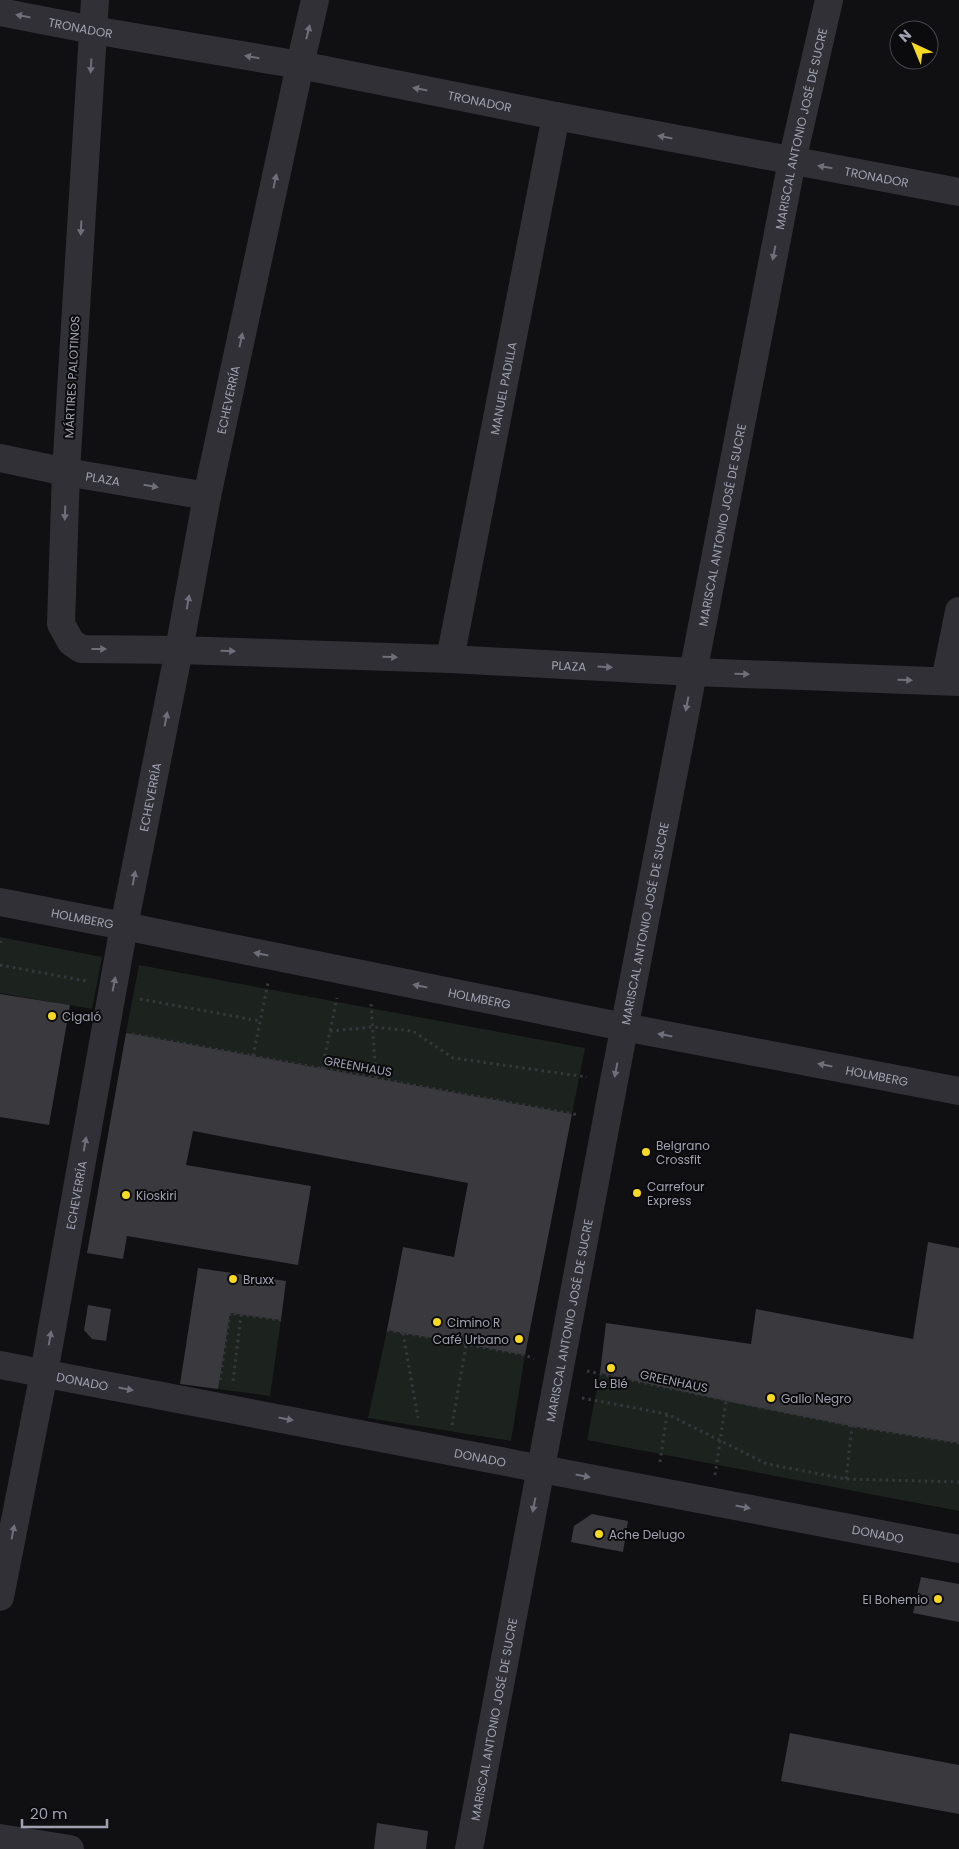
<svg xmlns="http://www.w3.org/2000/svg" width="959" height="1849" font-family="Poppins,sans-serif">
	<rect width="100%" height="100%" fill="#100f11"/>
	<g fill="#1c231e">
		<path d="M0,937L102,957L92,1009L0,993Z"/>
		<path d="M139,965L585,1048L572,1114L126,1033Z"/>
		<path d="M230,1313L281,1320L270,1396L218,1389Z"/>
		<path d="M387,1330L525,1355L511,1441L368,1418Z"/>
		<path d="M600,1373L726,1401L959,1443V1511L587,1440Z"/>
	</g>
	<g fill="#3a393e">
		<path d="M0,994L70,1005L49,1125L0,1117Z"/>
		<path d="M126,1033L572,1114L525,1355L387,1330L403,1247L454,1257L468,1183L193,1131L186,1165L311,1186L298,1265L127,1236L123,1259L87,1253Z"/>
		<path d="M928,1242L959,1248V1443L852,1426L726,1401L600,1373L606,1323L751,1344L756,1309L913,1339Z"/>
		<path d="M198,1268L286,1281L281,1320L230,1313L218,1389L180,1384Z"/>
		<path d="M88,1305L111,1309L106,1341L92,1339L84,1330Z"/>
		<path d="M592,1514L628,1521L623,1552L571,1542L574,1526Z"/>
		<path d="M921,1577L959,1584V1622L913,1613Z"/>
		<path d="M790,1733L959,1765V1814L781,1781Z"/>
		<path d="M377,1823L428,1831L426,1849H374Z"/>
	</g>
	<g fill="none" stroke-linecap="round" stroke-linejoin="round">
		<g stroke="#36373d" stroke-width="3" stroke-dasharray="2.5 4" stroke-linecap="butt">
			<path d="M0,943L1,937"/>
			<path d="M0,965L86,981"/>
			<path d="M140,999L260,1021"/>
			<path d="M371,1004L376,1078"/>
			<path d="M330,1031L372,1027L413,1031L453,1058L587,1077"/>
			<path d="M132,1034L579,1115"/>
			<path d="M253,1056L268,983"/>
			<path d="M322,1069L337,998"/>
			<path d="M387,1330L525,1355L534,1359"/>
			<path d="M403,1333L418,1418"/>
			<path d="M587,1371L852,1426L959,1443"/>
			<path d="M220,1380L230,1313L281,1320"/>
			<path d="M233,1381L241,1315"/>
			<path d="M582,1398L667,1414L767,1464L846,1479L959,1482"/>
			<path d="M452,1425L466,1345"/>
			<path d="M660,1462L667,1414"/>
			<path d="M715,1475L726,1401"/>
			<path d="M846,1479L852,1426"/>
		</g>
		<g stroke="#303036" stroke-width="28">
			<path id="s1" d="M95,0L66,472L61,624L71,642L81,649L179,650L450,659L694,672L959,682"/>
			<path id="s2" d="M0,12L93,30L300,65L556,116L959,192"/>
			<path id="s3" d="M0,458L66,472L207,496"/>
			<path id="s4" d="M450,659L556,116"/>
			<path d="M945,681L959,611"/>
			<path id="s5" d="M0,902L124,926L624,1027L959,1091"/>
			<path id="s6" d="M0,1365L959,1549"/>
			<path id="s7" d="M0,1597L44,1373L124,926L179,650L207,496L300,65L315,0"/>
			<path d="M0,1838L70,1849"/>
			<path id="s8" d="M469,1849L614,1081L792,161L829,0"/>
		</g>
	</g>
	<defs><path id="oneway-solid" d="M-6-.8H1V-3.2L6.5 0L1 3.2V.8H-6Z" transform="scale(1.25)"/></defs>
	<g fill="#6e6f7a">
		<use href="#oneway-solid" transform="translate(23 16) rotate(-169)"/>
		<use href="#oneway-solid" transform="translate(308 32) rotate(-76)"/>
		<use href="#oneway-solid" transform="translate(252 57) rotate(-170)"/>
		<use href="#oneway-solid" transform="translate(91 66) rotate(93)"/>
		<use href="#oneway-solid" transform="translate(420 89) rotate(-169)"/>
		<use href="#oneway-solid" transform="translate(665 137) rotate(-169)"/>
		<use href="#oneway-solid" transform="translate(825 167) rotate(-170)"/>
		<use href="#oneway-solid" transform="translate(275 181) rotate(-78)"/>
		<use href="#oneway-solid" transform="translate(81 228) rotate(93)"/>
		<use href="#oneway-solid" transform="translate(774 253) rotate(101)"/>
		<use href="#oneway-solid" transform="translate(241 340) rotate(-78)"/>
		<use href="#oneway-solid" transform="translate(151 486) rotate(10)"/>
		<use href="#oneway-solid" transform="translate(65 513) rotate(92)"/>
		<use href="#oneway-solid" transform="translate(188 602) rotate(-80)"/>
		<use href="#oneway-solid" transform="translate(99 649)"/>
		<use href="#oneway-solid" transform="translate(228 651) rotate(2)"/>
		<use href="#oneway-solid" transform="translate(390 657) rotate(2)"/>
		<use href="#oneway-solid" transform="translate(605 667) rotate(3)"/>
		<use href="#oneway-solid" transform="translate(742 674) rotate(2)"/>
		<use href="#oneway-solid" transform="translate(905 680) rotate(2)"/>
		<use href="#oneway-solid" transform="translate(687 704) rotate(101)"/>
		<use href="#oneway-solid" transform="translate(166 719) rotate(-79)"/>
		<use href="#oneway-solid" transform="translate(134 878) rotate(-79)"/>
		<use href="#oneway-solid" transform="translate(261 954) rotate(-169)"/>
		<use href="#oneway-solid" transform="translate(114 984) rotate(-79)"/>
		<use href="#oneway-solid" transform="translate(420 986) rotate(-168)"/>
		<use href="#oneway-solid" transform="translate(665 1035) rotate(-169)"/>
		<use href="#oneway-solid" transform="translate(825 1065) rotate(-169)"/>
		<use href="#oneway-solid" transform="translate(616 1070) rotate(101)"/>
		<use href="#oneway-solid" transform="translate(85 1144) rotate(-80)"/>
		<use href="#oneway-solid" transform="translate(50 1338) rotate(-80)"/>
		<use href="#oneway-solid" transform="translate(126 1389) rotate(11)"/>
		<use href="#oneway-solid" transform="translate(286 1419) rotate(11)"/>
		<use href="#oneway-solid" transform="translate(583 1476) rotate(11)"/>
		<use href="#oneway-solid" transform="translate(534 1505) rotate(101)"/>
		<use href="#oneway-solid" transform="translate(743 1507) rotate(11)"/>
		<use href="#oneway-solid" transform="translate(13 1532) rotate(-79)"/>
	</g>
	<g fill="#f7d921" stroke="#0b0a0c" stroke-width="2">
		<circle cx="52" cy="1016" r="5"/>
		<circle cx="646" cy="1152" r="5"/>
		<circle cx="637" cy="1193" r="5"/>
		<circle cx="126" cy="1195" r="5"/>
		<circle cx="233" cy="1279" r="5"/>
		<circle cx="437" cy="1322" r="5"/>
		<circle cx="519" cy="1339" r="5"/>
		<circle cx="611" cy="1368" r="5"/>
		<circle cx="771" cy="1398" r="5"/>
		<circle cx="599" cy="1534" r="5"/>
		<circle cx="938" cy="1599" r="5"/>
	</g>
	<g text-anchor="middle" dominant-baseline="central" stroke-width="4" stroke-linejoin="round" paint-order="stroke">
		<g font-size="12" fill="#a0a2b2" stroke="#0b0a0c">
			<text stroke="none"><textPath href="#s2" startOffset="82">TRONADOR</textPath></text>
			<text stroke="none"><textPath href="#s2" startOffset="488">TRONADOR</textPath></text>
			<text stroke="none"><textPath href="#s8" startOffset="1752">MARISCAL ANTONIO JOSÉ DE SUCRE</textPath></text>
			<text stroke="none"><textPath href="#s2" startOffset="892">TRONADOR</textPath></text>
			<text transform="translate(72 377) rotate(-87)">MÁRTIRES PALOTINOS</text>
			<text stroke="none"><textPath href="#s4" startOffset="276">MANUEL PADILLA</textPath></text>
			<text stroke="none"><textPath href="#s7" startOffset="1219">ECHEVERRÍA</textPath></text>
			<text stroke="none"><textPath href="#s3" startOffset="105">PLAZA</textPath></text>
			<text stroke="none"><textPath href="#s8" startOffset="1348">MARISCAL ANTONIO JOSÉ DE SUCRE</textPath></text>
			<text stroke="none"><textPath href="#s1" startOffset="1146">PLAZA</textPath></text>
			<text stroke="none"><textPath href="#s7" startOffset="814">ECHEVERRÍA</textPath></text>
			<text stroke="none"><textPath href="#s5" startOffset="84">HOLMBERG</textPath></text>
			<text stroke="none"><textPath href="#s8" startOffset="942">MARISCAL ANTONIO JOSÉ DE SUCRE</textPath></text>
			<text stroke="none"><textPath href="#s5" startOffset="489">HOLMBERG</textPath></text>
			<text transform="translate(358 1066) rotate(10)">GREENHAUS</text>
			<text stroke="none"><textPath href="#s5" startOffset="894">HOLMBERG</textPath></text>
			<text stroke="none"><textPath href="#s7" startOffset="409">ECHEVERRÍA</textPath></text>
			<text stroke="none"><textPath href="#s8" startOffset="538">MARISCAL ANTONIO JOSÉ DE SUCRE</textPath></text>
			<text stroke="none"><textPath href="#s6" startOffset="84">DONADO</textPath></text>
			<text transform="translate(674 1381) rotate(12)">GREENHAUS</text>
			<text stroke="none"><textPath href="#s6" startOffset="489">DONADO</textPath></text>
			<text stroke="none"><textPath href="#s6" startOffset="894">DONADO</textPath></text>
			<text stroke="none"><textPath href="#s8" startOffset="132">MARISCAL ANTONIO JOSÉ DE SUCRE</textPath></text>
		</g>
		<g font-size="12" fill="#a0a2b2" stroke="#0b0a0c" text-anchor="start">
			<text x="62" y="1016">Cigaló</text>
			<text x="656" y="1145">Belgrano<tspan x="656" dy="14">Crossfit</tspan></text>
			<text x="647" y="1186">Carrefour<tspan x="647" dy="14">Express</tspan></text>
			<text x="136" y="1195">Kioskiri</text>
			<text x="243" y="1279">Bruxx</text>
			<text x="447" y="1322">Cimino R</text>
			<text x="509" y="1339" text-anchor="end">Café Urbano</text>
			<text x="611" y="1383" text-anchor="middle">Le Blé</text>
			<text x="781" y="1398">Gallo Negro</text>
			<text x="609" y="1534">Ache Delugo</text>
			<text x="928" y="1599" text-anchor="end">El Bohemio</text>
		</g>
	</g>
	<g transform="translate(914 45) rotate(316)"><circle r="24" fill="#0b0a0c" stroke="#47474e"/>
	<path d="M0-4L9 19L0 12L-9 19Z" fill="#f7d921"/>
	<text y="-8" font-size="14" font-weight="bold" text-anchor="middle" fill="#a0a2b2">N</text>
	</g>
	<path d="M22 1819v8h85v-8" fill="none" stroke="#a0a2b2" stroke-width="2.5"/>
	<text x="30" y="1819" font-size="15" fill="#a0a2b2" stroke="#0b0a0c" stroke-width="4" paint-order="stroke">20 m</text>
</svg>
